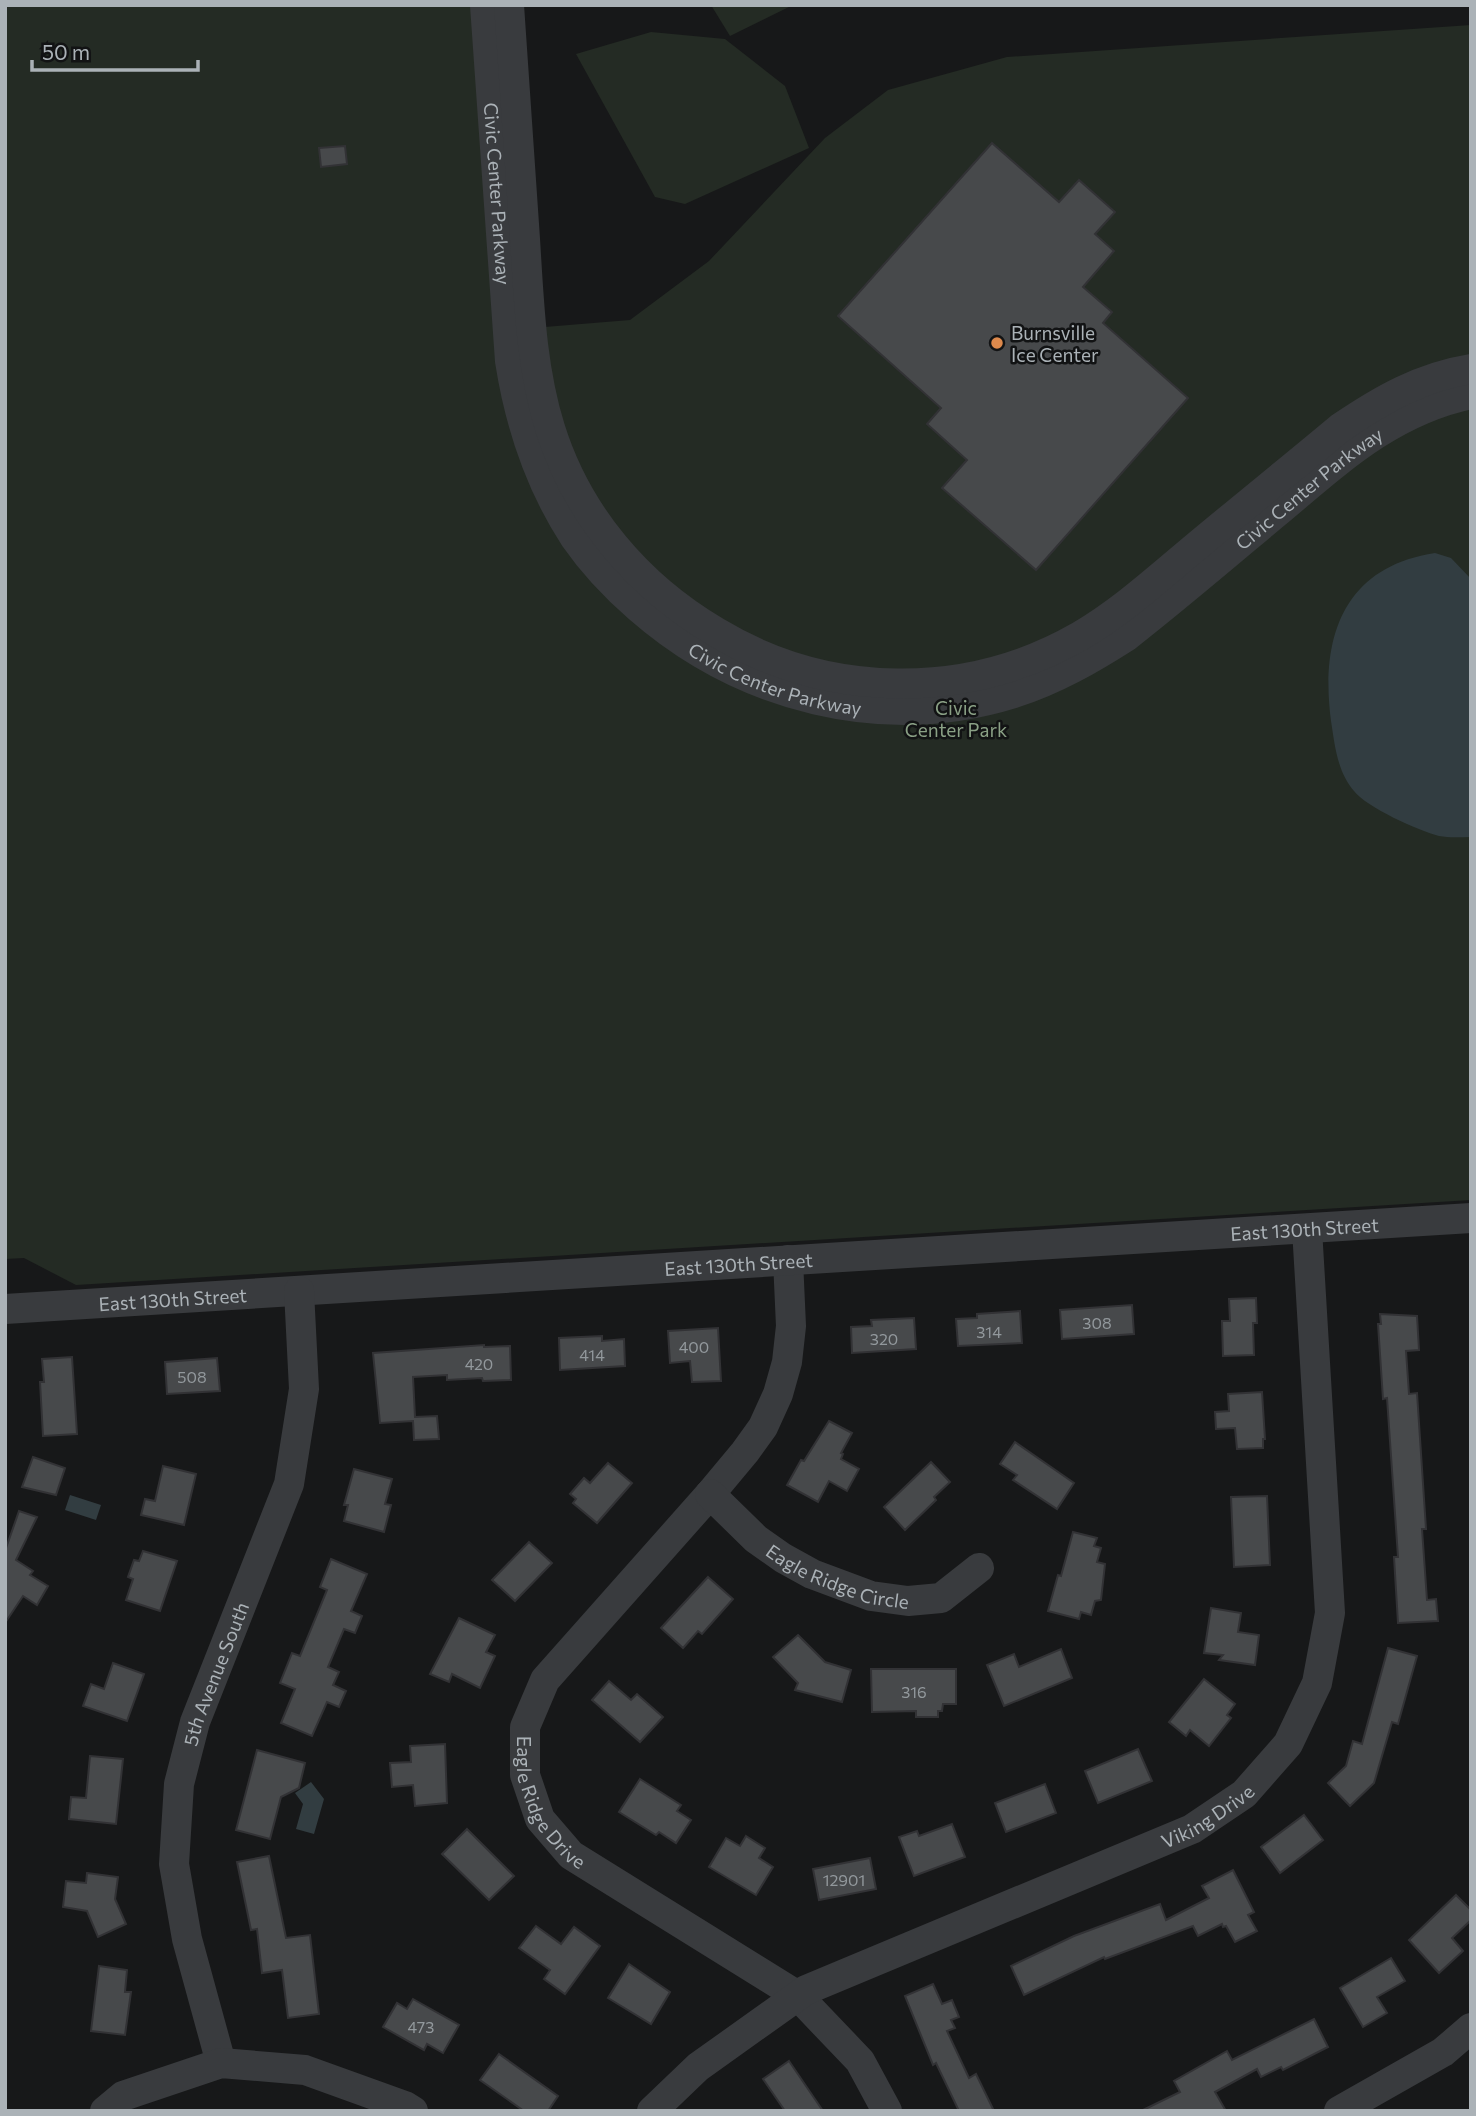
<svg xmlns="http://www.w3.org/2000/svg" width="1476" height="2116" font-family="Commissioner,sans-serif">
	<rect width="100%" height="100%" fill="#171819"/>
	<g fill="#242b24">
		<path d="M5,5H471L495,331L630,320L709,261L825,138L888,90L1007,57L1471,25V1200L76,1285L24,1258L5,1259Z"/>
		<path d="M711,5H793L730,36Z"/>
		<path d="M651,32L725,39L785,86L809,148L685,204L655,197L576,54Z"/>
	</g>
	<g fill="#323d41">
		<path d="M1435,553L1451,558L1471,579V837C1461,837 1449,838 1439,836C1419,831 1366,807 1354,791C1337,771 1335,746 1331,721C1320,638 1343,567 1435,553Z"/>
		<path d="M70,1495L101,1505L96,1520L65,1510Z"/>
		<path d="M311,1782L324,1799L314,1834L296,1829L303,1804L295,1793Z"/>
	</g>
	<g fill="#47494b" stroke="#323235" stroke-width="2">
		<path d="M992,143L1059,202L1079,180L1115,212L1095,234L1114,251L1083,287L1112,312L1103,323L1188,398L1036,570L942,488L967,460L927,424L941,408L838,316Z"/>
		<path d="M345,146L347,164L321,167L319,148Z"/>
		<path d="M1256,1298L1257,1323H1253L1254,1355L1223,1356L1222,1321H1230L1229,1299Z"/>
		<path d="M1132,1305L1134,1334L1062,1339L1060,1310Z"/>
		<path d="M1020,1311L1022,1343L958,1346L956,1319L977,1318V1314Z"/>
		<path d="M1380,1314L1417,1316L1419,1350L1406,1351L1409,1394L1417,1393L1426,1529H1422L1427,1600L1436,1599L1438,1621L1398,1623L1394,1557H1398L1387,1398L1383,1399L1378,1324H1381Z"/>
		<path d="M914,1318L916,1349L852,1353L851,1327L872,1326L871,1320Z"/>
		<path d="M718,1328L721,1381L692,1382L690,1361L670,1363L668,1331Z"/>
		<path d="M602,1336V1341L624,1339L625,1366L560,1370L559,1338Z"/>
		<path d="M484,1345V1347L510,1346L511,1380L483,1381L482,1378L447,1380V1375L413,1377L415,1417L437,1416L439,1439L414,1440L413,1421L380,1423L373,1353Z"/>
		<path d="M72,1357L77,1434L43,1436L40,1382H44L42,1359Z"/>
		<path d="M217,1358L220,1391L167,1394L165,1362Z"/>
		<path d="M1262,1392L1265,1439H1263V1448L1237,1449L1235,1428L1216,1429L1215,1412L1229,1411L1228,1394Z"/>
		<path d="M829,1421L852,1433L841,1453L843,1454L841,1459L859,1469L847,1491L829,1481L818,1502L787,1485L801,1460L804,1461Z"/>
		<path d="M1015,1442L1074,1483L1057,1509L1013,1480L1017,1475L1000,1464Z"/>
		<path d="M33,1457L65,1468L56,1495L22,1487Z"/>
		<path d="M931,1462L950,1482L934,1497L936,1500L905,1530L884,1507Z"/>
		<path d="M608,1463L632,1483L597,1523L573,1503L576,1499L570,1494L584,1478L590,1483Z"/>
		<path d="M163,1466L196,1474L184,1525L141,1515L145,1499L155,1501Z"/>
		<path d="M354,1469L392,1479L385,1504L391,1505L384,1532L344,1521L348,1505H344Z"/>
		<path d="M1267,1496L1270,1565L1234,1567L1231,1497Z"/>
		<path d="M19,1511L37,1517L16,1560L33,1571L30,1575L48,1586L37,1605L23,1596L5,1623V1551Z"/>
		<path d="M1073,1532L1097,1538L1094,1546L1101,1548L1097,1562L1105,1564L1101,1600L1095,1601L1091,1615L1081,1612L1079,1619L1048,1611L1058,1575L1061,1576Z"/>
		<path d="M529,1542L552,1563L515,1601L492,1580Z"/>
		<path d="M143,1551L177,1561L160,1611L126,1600L133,1579L128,1577L134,1560L139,1561Z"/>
		<path d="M331,1559L367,1574L351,1611L362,1616L355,1633L344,1629L328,1667L339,1672L333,1685L346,1691L339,1707L327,1702L312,1736L281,1723L295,1689L280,1683L292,1653L300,1656L327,1590L320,1587Z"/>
		<path d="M708,1577L733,1599L702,1634L698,1631L683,1648L661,1628Z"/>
		<path d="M1211,1608L1241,1613L1238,1632L1259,1635L1255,1665L1219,1660L1223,1655L1204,1653Z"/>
		<path d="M459,1618L495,1635L486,1652L495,1656L480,1688L452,1674L449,1682L430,1674Z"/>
		<path d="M798,1635L825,1662L851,1670L842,1702L795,1690L798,1683L773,1657Z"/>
		<path d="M1388,1648L1417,1656L1398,1724L1392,1722L1374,1783L1350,1806L1328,1783L1346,1766L1353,1741L1362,1744Z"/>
		<path d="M1061,1649L1072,1678L1004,1706L987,1665L1014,1654L1019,1667Z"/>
		<path d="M113,1663L144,1674L127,1721L83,1706L91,1684L104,1689Z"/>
		<path d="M871,1669H956V1704H943L942,1711H938V1717H916V1711L872,1712Z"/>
		<path d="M1204,1679L1235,1704L1227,1715L1231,1718L1209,1746L1190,1730L1186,1736L1169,1722Z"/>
		<path d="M609,1681L631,1700L637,1694L663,1717L640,1742L592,1700Z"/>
		<path d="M445,1744L447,1803L415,1806L413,1785L392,1787L390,1763L411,1762L410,1746Z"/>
		<path d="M1138,1749L1152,1781L1098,1803L1085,1771Z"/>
		<path d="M257,1750L305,1763L299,1788L281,1797L270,1839L236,1830Z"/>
		<path d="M90,1756L123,1759L116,1824L69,1819L71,1797L86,1798Z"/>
		<path d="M640,1779L681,1805L677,1811L691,1820L676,1843L659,1832L656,1835L619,1812Z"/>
		<path d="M1045,1784L1056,1813L1006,1832L995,1803Z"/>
		<path d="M1304,1815L1323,1840L1280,1873L1261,1847Z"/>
		<path d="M952,1824L965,1857L914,1876L899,1837L917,1831L919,1836Z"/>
		<path d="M467,1829L514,1876L489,1900L442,1854Z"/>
		<path d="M746,1836L765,1848L759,1858L773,1867L756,1895L709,1867L726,1838L740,1846Z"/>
		<path d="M269,1856L286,1938L310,1935L319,2014L288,2018L282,1970L262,1973L257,1929L251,1930L237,1862Z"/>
		<path d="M870,1858L876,1889L819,1900L813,1869Z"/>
		<path d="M1233,1870L1254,1912L1248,1915L1257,1931L1235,1942L1226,1926L1223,1927L1222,1924L1198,1936L1193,1926L1105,1959L1104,1957L1024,1995L1011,1966L1074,1936L1160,1904L1166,1920L1209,1898L1202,1886Z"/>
		<path d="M87,1873L118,1877L115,1899L126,1924L98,1937L87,1911L63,1907L66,1881L86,1883Z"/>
		<path d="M1456,1895L1471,1910V1920L1452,1938L1463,1951L1439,1973L1409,1940Z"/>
		<path d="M536,1926L561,1944L574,1927L600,1946L565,1994L544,1979L550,1970L519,1948Z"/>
		<path d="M1391,1958L1405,1981L1377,1997L1387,2013L1363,2027L1340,1988Z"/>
		<path d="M629,1964L670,1992L651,2024L608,1998Z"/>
		<path d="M99,1966L127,1970L125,1992H131L125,2035L91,2031Z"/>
		<path d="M933,1984L942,2004L952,2000L959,2017L951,2020L955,2028L947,2031L969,2078L976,2074L994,2111H959L936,2063L933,2065L905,1996Z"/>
		<path d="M413,1999L459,2025L443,2053L427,2044L424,2050L383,2027L397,2003L407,2009Z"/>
		<path d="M1314,2019L1328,2047L1283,2070L1281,2067L1261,2077L1257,2069L1215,2092L1226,2111H1141L1180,2092L1174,2081L1227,2051L1232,2060Z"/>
		<path d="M499,2054L558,2096L548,2111H524L480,2080Z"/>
		<path d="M789,2061L823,2111H785L763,2079Z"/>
	</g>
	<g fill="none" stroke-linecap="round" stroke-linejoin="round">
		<g stroke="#393b3e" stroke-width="30">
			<path id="s1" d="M485,5L510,361C520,425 539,483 575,538C593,564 616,588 639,608C742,698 883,734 1014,693C1055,680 1091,659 1127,636C1178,596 1227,554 1276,513C1337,462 1390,411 1471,394"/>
			<path d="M509,5C514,83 519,161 525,239C529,302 531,367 550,428C577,515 638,586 716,632C827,699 967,701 1080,636C1121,612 1156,580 1192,550C1241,509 1291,469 1340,428C1381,400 1421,377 1471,369"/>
			<path id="s2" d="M788,1260L791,1326L787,1362L778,1394L763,1427L745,1452L710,1494L545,1680L525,1727V1775L540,1819L571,1855L798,1996L860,2061L887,2111"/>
			<path id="s3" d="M5,1309L1471,1218"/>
			<path id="s4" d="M710,1494L756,1539L783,1558L812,1574L871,1596L908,1601L941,1598L979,1568"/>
			<path id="s5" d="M221,2063L187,1939L174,1864L179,1784L195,1722L289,1484L304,1389L299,1291"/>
			<path d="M105,2111L123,2096L221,2063L305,2070L405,2106L413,2111"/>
			<path id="s6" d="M652,2111L698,2067L806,1990L1192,1829L1244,1794L1288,1744L1317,1683L1330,1613L1307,1229"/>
			<path d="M1339,2111L1443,2052L1471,2028"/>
		</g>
	</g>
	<circle fill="#dd894c" stroke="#121314" stroke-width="2.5" cx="997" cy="343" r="7"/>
	<g text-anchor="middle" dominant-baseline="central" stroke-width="5" stroke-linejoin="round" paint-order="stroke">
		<g font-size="16" fill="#92989c">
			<text x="1097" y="1322">308</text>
			<text x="989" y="1331">314</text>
			<text x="884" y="1338">320</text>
			<text x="694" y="1346">400</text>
			<text x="592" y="1354">414</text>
			<text x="479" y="1363">420</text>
			<text x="192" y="1376">508</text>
			<text x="914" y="1691">316</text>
			<text x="844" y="1879">12901</text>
			<text x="421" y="2026">473</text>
		</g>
		<g font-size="19" fill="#abb2b7" stroke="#121314">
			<text stroke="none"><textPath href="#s1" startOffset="189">Civic Center Parkway</textPath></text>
			<text stroke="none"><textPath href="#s1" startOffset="1405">Civic Center Parkway</textPath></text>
			<text stroke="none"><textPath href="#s1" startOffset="798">Civic Center Parkway</textPath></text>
			<text stroke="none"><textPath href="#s3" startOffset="1302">East 130th Street</textPath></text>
			<text stroke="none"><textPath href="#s3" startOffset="735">East 130th Street</textPath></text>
			<text stroke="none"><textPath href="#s3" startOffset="168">East 130th Street</textPath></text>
			<text stroke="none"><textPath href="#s4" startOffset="156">Eagle Ridge Circle</textPath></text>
			<text stroke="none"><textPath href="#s5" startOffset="401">5th Avenue South</textPath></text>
			<text stroke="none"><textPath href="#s2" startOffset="640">Eagle Ridge Drive</textPath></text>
			<text stroke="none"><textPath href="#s6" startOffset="634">Viking Drive</textPath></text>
		</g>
		<g font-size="19" fill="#abb2b7" stroke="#121314" text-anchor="start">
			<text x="1011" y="332">Burnsville<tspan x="1011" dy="22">Ice Center</tspan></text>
		</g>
		<g font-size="19" fill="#8aa085" stroke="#121314">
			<text x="956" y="707">Civic<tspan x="956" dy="22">Center Park</tspan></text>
		</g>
	</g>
	<rect width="1476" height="2116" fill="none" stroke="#abb2b7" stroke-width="14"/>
	<path d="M32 60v10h166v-10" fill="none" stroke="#abb2b7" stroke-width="3.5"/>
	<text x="42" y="60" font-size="21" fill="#abb2b7" stroke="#121314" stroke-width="5" paint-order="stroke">50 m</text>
</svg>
